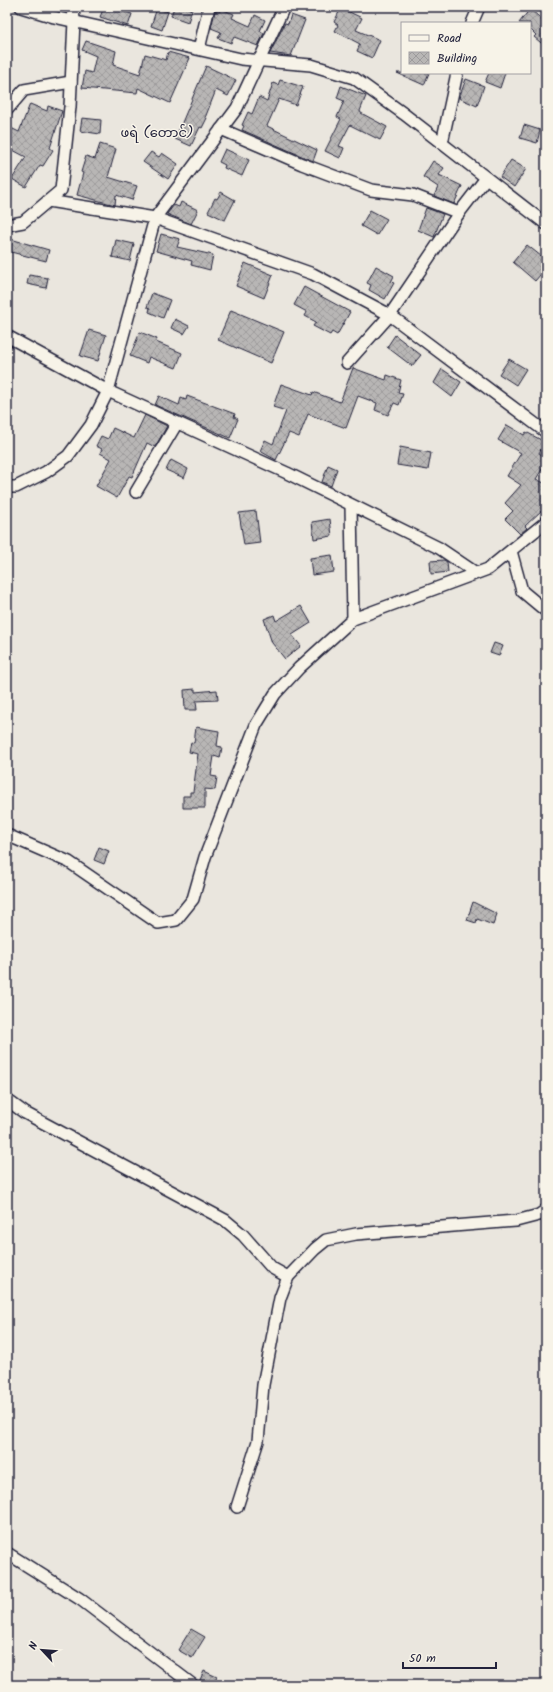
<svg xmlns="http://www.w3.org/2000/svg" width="553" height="1692" font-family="Kalam,'Noto Sans Myanmar',sans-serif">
	<defs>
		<pattern id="building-cross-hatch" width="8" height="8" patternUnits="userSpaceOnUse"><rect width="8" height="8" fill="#b8b6b5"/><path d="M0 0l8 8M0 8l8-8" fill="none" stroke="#9e9c9d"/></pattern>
	</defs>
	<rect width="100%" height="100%" fill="#eae6de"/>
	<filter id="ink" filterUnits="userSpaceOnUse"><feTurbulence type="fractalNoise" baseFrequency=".025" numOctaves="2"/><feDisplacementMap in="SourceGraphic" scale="8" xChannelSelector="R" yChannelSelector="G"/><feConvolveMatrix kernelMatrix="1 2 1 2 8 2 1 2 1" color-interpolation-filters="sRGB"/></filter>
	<g filter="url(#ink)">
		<g fill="url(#building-cross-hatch)" stroke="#22223b">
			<path d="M104,7L132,14L128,26L100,17Z"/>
			<path d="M174,7H185L192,10L188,22L171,16Z"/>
			<path d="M157,8L168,12L162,30L151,26Z"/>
			<path d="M341,8L362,18L356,30L380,40L372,58L357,51L360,44L335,31L338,25L334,22Z"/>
			<path d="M221,9L234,14L232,18L250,26L255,15L265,20L260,31L264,33L258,46L234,37L231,43L218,38L221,32L211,28L215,11L219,12Z"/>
			<path d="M530,9L546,23V47L534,37L536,35L530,29V23H519Z"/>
			<path d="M291,15L305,20L291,56L270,53L285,23L288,24Z"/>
			<path d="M86,41L116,51L113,65L140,74L145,54L166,60L168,52L190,58L170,103L138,88L137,93L82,88L85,71L92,73L96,56L82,50Z"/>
			<path d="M206,66L236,80L228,96L216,90L205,118H207L202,128L200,127L191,146L175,139Z"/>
			<path d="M397,73H429L424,85Z"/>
			<path d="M489,73H505L500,88L485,82Z"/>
			<path d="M466,79L484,86L477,106L459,98Z"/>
			<path d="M280,80L303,87L296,105L279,99L267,126L317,150L313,161L242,130L244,126L242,125L248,112L252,114L259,97L267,101L273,83L278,85Z"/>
			<path d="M341,86L366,96L360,111L361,113L387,127L380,140L350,125L339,146L344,148L340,158L325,151L341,119L337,117L344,101L337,98Z"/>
			<path d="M30,104L47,111L48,106L62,111L50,148L53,150L43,166L40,165L26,187L12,179L26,157L7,147V134L11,128L19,132Z"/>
			<path d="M82,118L101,120L100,134L80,131Z"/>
			<path d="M524,125L540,130L537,143L520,138Z"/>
			<path d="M100,144L116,149L108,177L137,186L132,200L116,195L115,205L77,195L83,173L81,172L86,156L95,159Z"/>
			<path d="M225,149L249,160L242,176L224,168L225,165L219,162Z"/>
			<path d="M151,152L159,157L162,153L178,164L168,179L143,162Z"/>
			<path d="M511,160L526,169L514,187L500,177Z"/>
			<path d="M433,161L444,168L439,175L462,186L454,204L434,196L438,187L423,177Z"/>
			<path d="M221,192L235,200L225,220L208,212L215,198L217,199Z"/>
			<path d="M181,202L198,210L191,224L167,214L174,205L179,207Z"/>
			<path d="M426,208L443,214L434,237L418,230Z"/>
			<path d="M370,210L387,219L377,235L361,226Z"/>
			<path d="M161,234L180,239L177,247L213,255L210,270L191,265L192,261L156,251Z"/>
			<path d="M7,238L49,250L46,261L7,251Z"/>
			<path d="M116,240L134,244L130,261L112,257Z"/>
			<path d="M527,245L546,260V268L535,281L513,262Z"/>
			<path d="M245,263L273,275L264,298L236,286Z"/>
			<path d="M376,266L394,276L391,282L394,283L385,299L369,290L371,285L367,283Z"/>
			<path d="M29,275L48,278L46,288L27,284Z"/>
			<path d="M304,287L350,312L337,335L332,332L330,335L313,326L316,322L305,316L307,312L294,305Z"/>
			<path d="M152,293L170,300L163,318L149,312L150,308L147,307Z"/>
			<path d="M231,310L284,332L271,363L218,340Z"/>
			<path d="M175,319L189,326L184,334L171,328Z"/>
			<path d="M89,330L106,335L98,361L80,356Z"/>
			<path d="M140,332L157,339L156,342L182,353L176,368L149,357L147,363L130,356Z"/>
			<path d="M395,335L421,355L412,366L387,347Z"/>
			<path d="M509,359L526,369L516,385L499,374Z"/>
			<path d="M353,368L386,380L387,375L401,380L398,393L403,394L399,405L394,403L388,415L375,410L377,403L358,396L346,428L308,414L299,437L289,433L276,460L260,451L265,440L273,444L286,411L273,407L281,384L312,395L313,392L340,402Z"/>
			<path d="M442,369L461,382L452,397L434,383Z"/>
			<path d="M159,396L179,405L181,398L186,400L187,396L235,414L234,417L238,419L230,438L155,405Z"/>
			<path d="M145,415L167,426L155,447L147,443L132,477L129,476L117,498L96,486L111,459L100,453L102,449L96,446L101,436L108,439L113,428L134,438Z"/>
			<path d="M507,425L524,435L526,432L545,442L539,453L546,458V463L536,479L546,484V514L541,511L525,526L527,528L520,534L505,519L513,511L505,503L521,485L507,476L521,453L498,440Z"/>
			<path d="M400,447L431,453L428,470L397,465Z"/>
			<path d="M171,460L188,469L184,478L166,470Z"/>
			<path d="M328,465L337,469L331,486L322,482Z"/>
			<path d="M256,511L260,543L244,545L239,513Z"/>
			<path d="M330,519L332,536L314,539L312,522Z"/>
			<path d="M332,555L334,572L312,575L310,558Z"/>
			<path d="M444,560L447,562L448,572L431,574L430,561Z"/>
			<path d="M301,606L311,623L292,635L301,646L285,659L272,643L264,619L274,615L276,621Z"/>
			<path d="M494,643L503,646L499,656L490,653Z"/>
			<path d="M195,689V692L217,690L218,700L196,701L197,710H185L184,690Z"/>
			<path d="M196,727L219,731L217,746L222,747L220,758L214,756L211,776L217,777L215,790L205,789V808H183V796H190V792H193L198,754L189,752L191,742L194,743Z"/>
			<path d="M99,847L109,851L104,864L94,860Z"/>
			<path d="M473,902L497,914L493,925L477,919L476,923L467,920Z"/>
			<path d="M191,1629L205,1637L192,1658L178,1650Z"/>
			<path d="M204,1671L217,1677L213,1685H200L199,1682Z"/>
		</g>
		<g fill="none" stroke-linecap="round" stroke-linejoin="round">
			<defs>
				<g id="minor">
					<path d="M21,7L54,17L241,59L311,65L354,78L404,114L546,224"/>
					<path d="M472,23L479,7"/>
					<path d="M199,49L209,7"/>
					<path d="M7,110L24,90L71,82"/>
					<path d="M221,129L302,164L371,190L413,195L459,213"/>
					<path d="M442,143L457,73"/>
					<path d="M48,201L155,218L313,274L390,315L546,432"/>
					<path d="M7,225L23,222L61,190L70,107L74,21L73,7"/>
					<path d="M7,336L108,391L287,473L439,548L476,573"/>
					<path d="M347,363L390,315L459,213L486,178"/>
					<path d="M7,487H16L46,472L68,456L91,425L108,391L155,218L237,108L284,7"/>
					<path d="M136,492L177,423"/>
					<path d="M351,505L353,619"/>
					<path d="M511,551L522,591L546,611"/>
					<path d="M7,835L69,862L158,923L176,920L193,899L205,857L256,725L275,694L299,668L353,619L488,569L546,522"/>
					<path d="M7,1100L25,1113L225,1220L243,1235L272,1268L288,1277"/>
					<path d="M237,1507L258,1441L263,1385L280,1298L288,1277L315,1249L326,1240L356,1234L516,1221L539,1215L546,1210"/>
					<path d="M7,1553L80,1599L193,1685"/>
				</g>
			</defs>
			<use href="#minor" stroke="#22223b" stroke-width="14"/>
			<use href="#minor" stroke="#f7f3e8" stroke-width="11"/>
		</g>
	</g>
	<g text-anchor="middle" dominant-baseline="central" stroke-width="3" stroke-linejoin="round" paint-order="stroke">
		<g font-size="13" fill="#22223b" stroke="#f7f3e8">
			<text x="157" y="133">ဖရဲ (တောင်)</text>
		</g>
	</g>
	<rect width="553" height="1692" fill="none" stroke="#f7f3e8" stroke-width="24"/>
	<rect x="12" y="12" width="529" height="1668" fill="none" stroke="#22223b" stroke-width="1.5" filter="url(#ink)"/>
	<rect x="401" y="22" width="130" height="52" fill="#f7f3e8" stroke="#a29fa3"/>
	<rect x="409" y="35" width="20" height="6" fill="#f7f3e8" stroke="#a29fa3"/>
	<text x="437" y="42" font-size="12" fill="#22223b">Road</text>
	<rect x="409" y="52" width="20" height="12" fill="url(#building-cross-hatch)" stroke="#a29fa3"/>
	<text x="437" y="62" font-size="12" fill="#22223b">Building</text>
	<g transform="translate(42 1650) rotate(296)" stroke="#f7f3e8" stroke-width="3" paint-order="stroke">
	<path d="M0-3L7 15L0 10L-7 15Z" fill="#22223b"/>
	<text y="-6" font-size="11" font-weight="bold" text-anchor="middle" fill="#22223b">N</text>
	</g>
	<path d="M403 1662v6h93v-6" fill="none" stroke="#22223b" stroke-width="2"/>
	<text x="409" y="1662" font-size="12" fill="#22223b" stroke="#f7f3e8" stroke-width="3" paint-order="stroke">50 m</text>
</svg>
